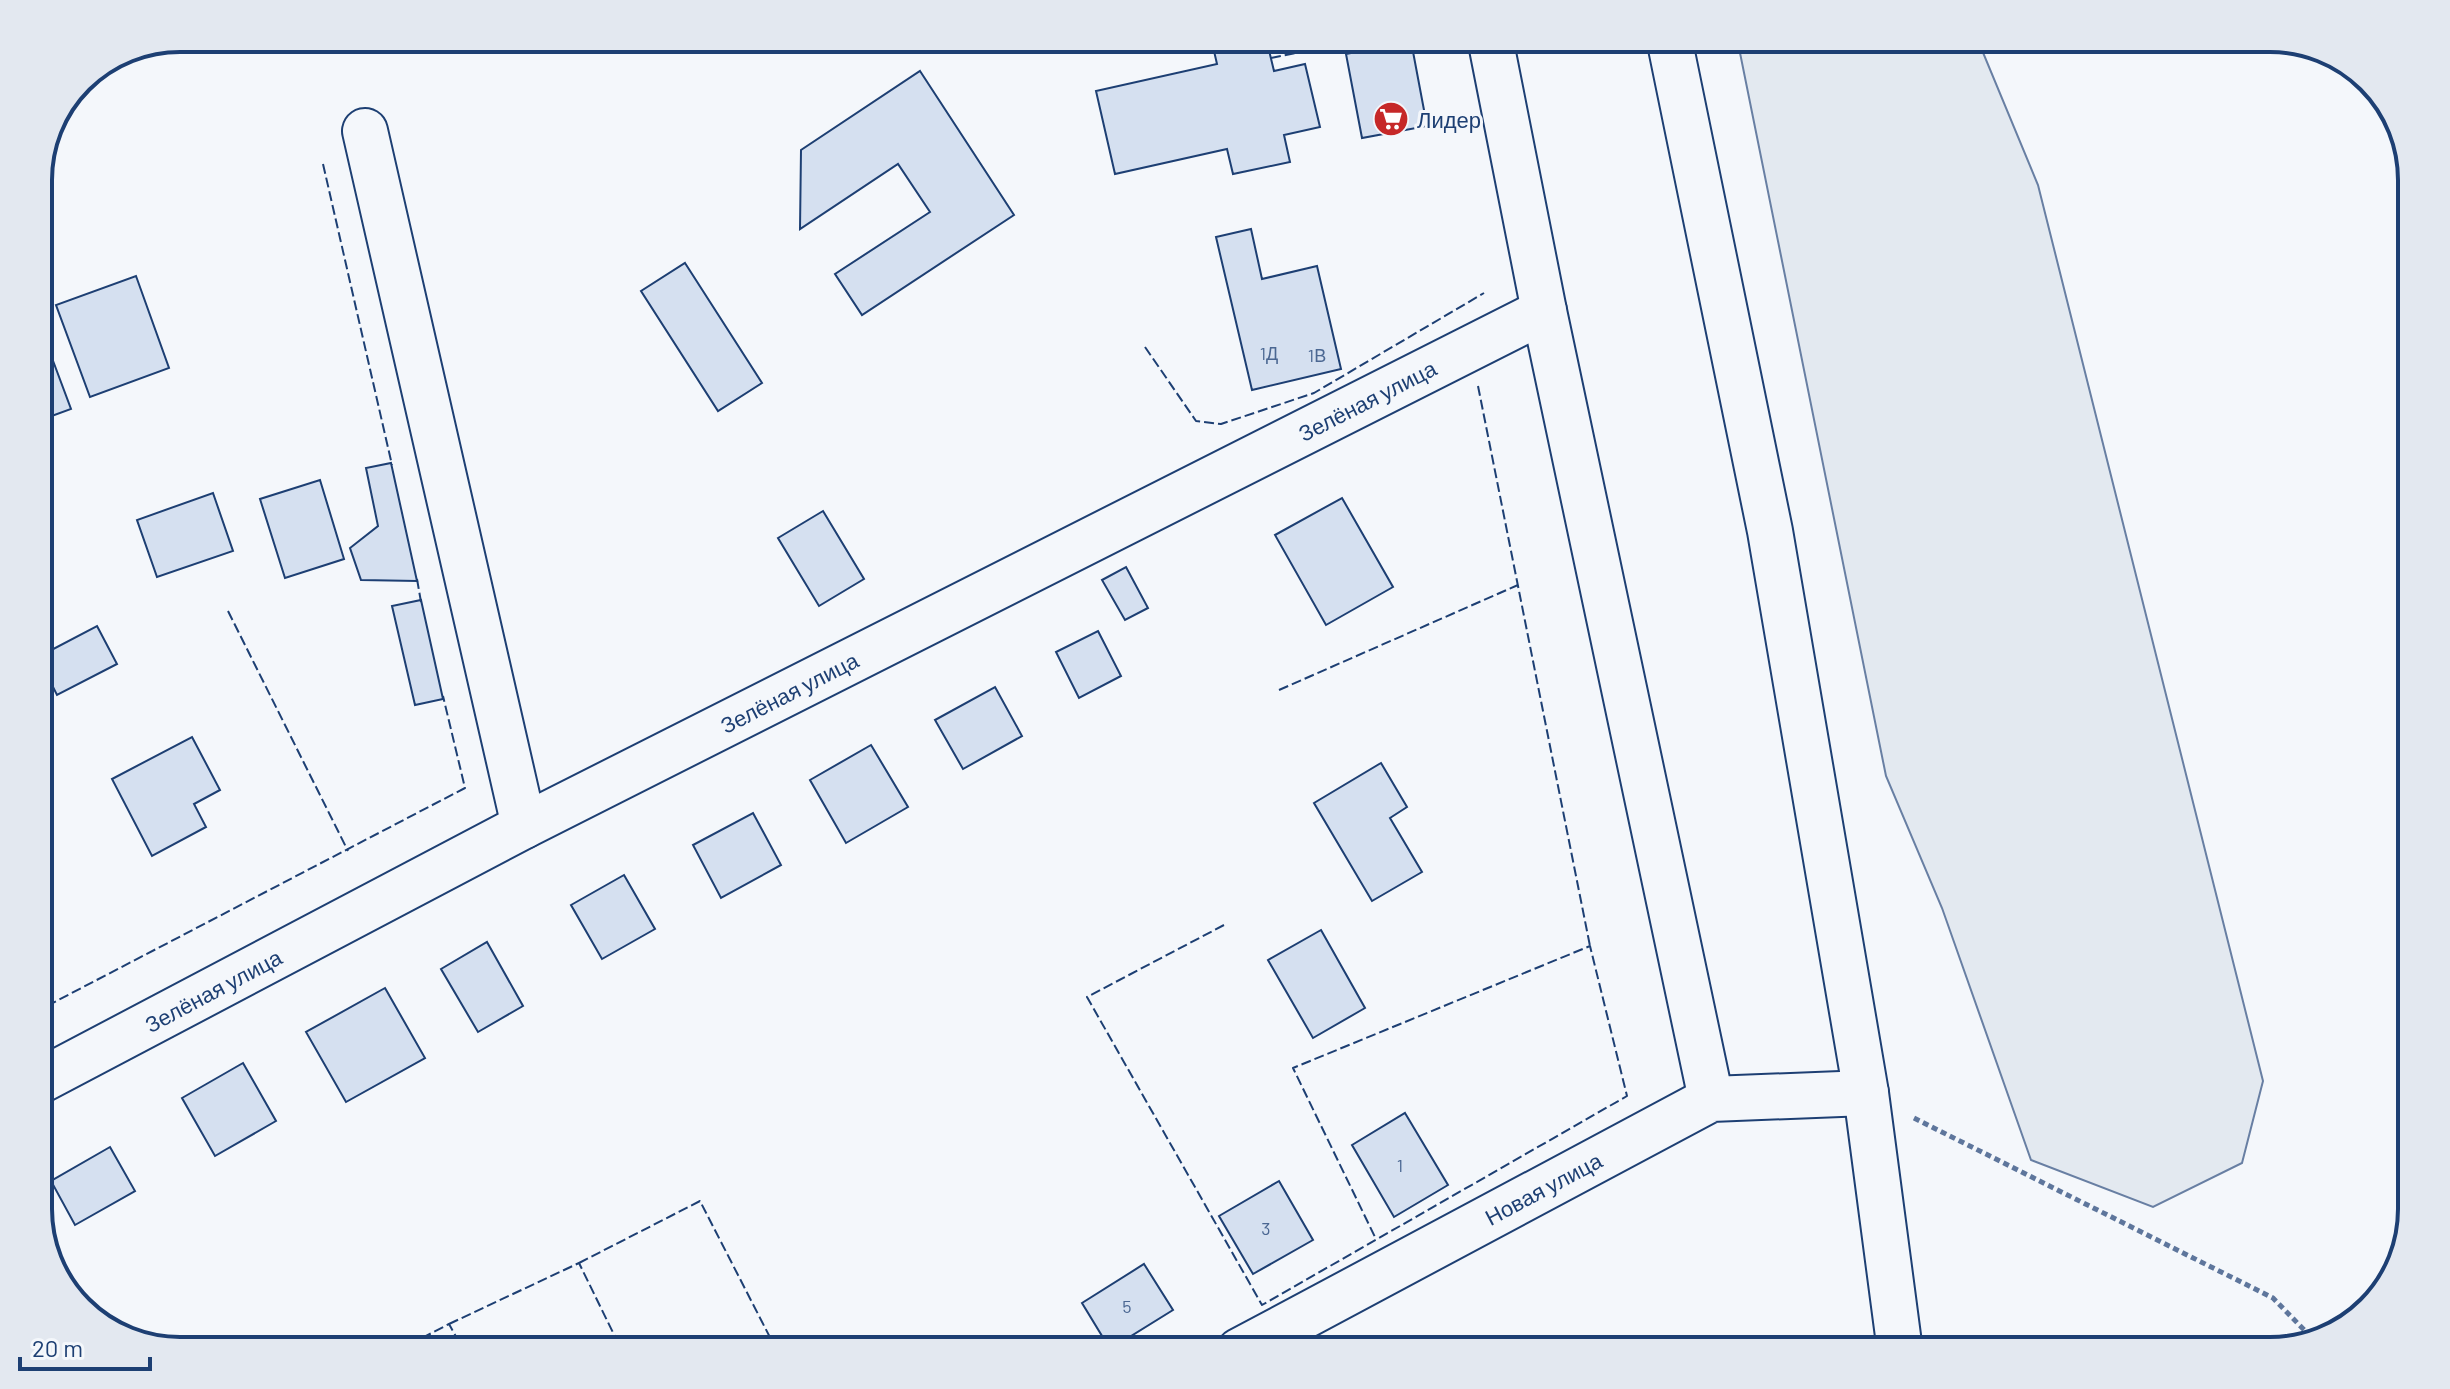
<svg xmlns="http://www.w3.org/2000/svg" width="2450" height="1389" font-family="Barlow,sans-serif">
	<rect width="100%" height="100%" fill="#f4f7fb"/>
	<path fill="#e3e9f0" stroke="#687fa3" stroke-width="2" d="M1737,38H1977L2038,185L2263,1081L2242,1163L2153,1207L2031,1160L1942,908L1886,776Z"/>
	<g fill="#d5e0f0" stroke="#1d3f73" stroke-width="2">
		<path d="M1211,38H1266L1274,71L1305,64L1320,127L1284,135L1290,162L1233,174L1227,149L1115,174L1096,91L1217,64Z"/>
		<path d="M1411,41L1427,126L1362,138L1346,54Z"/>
		<path d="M920,71L1014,215L862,315L835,274L930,212L898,164L800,229L801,150Z"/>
		<path d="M1251,229L1262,279L1317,266L1341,369L1252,390L1216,237Z"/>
		<path d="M685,263L762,383L718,411L641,291Z"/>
		<path d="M136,276L169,368L90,397L56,305Z"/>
		<path d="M43,334L71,409L38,421V335Z"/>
		<path d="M391,463L417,581L361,580L350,548L378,526L366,468Z"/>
		<path d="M320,480L344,559L285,578L260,499Z"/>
		<path d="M213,493L233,551L157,577L137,520Z"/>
		<path d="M1342,498L1393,587L1326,625L1275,535Z"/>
		<path d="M823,511L864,579L819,606L778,538Z"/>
		<path d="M1126,567L1148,608L1125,620L1102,580Z"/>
		<path d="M421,600L443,699L415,705L392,606Z"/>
		<path d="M97,626L117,664L57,695L38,657Z"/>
		<path d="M1098,631L1121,676L1079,698L1056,652Z"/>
		<path d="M995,687L1022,736L963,769L935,720Z"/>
		<path d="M192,737L220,790L194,804L206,827L152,856L112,779Z"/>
		<path d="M871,745L908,807L846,843L810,780Z"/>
		<path d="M1381,763L1407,807L1390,818L1422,872L1372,901L1314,803Z"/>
		<path d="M753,813L781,865L721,898L693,845Z"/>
		<path d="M624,875L655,929L602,959L571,905Z"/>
		<path d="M1321,930L1365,1008L1313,1038L1268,960Z"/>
		<path d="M487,942L523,1006L478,1032L441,969Z"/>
		<path d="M385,988L425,1058L346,1102L306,1032Z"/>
		<path d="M243,1063L276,1121L215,1156L182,1098Z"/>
		<path d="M1405,1113L1448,1185L1394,1217L1352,1145Z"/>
		<path d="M110,1147L135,1191L75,1225L51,1181Z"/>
		<path d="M1279,1181L1313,1240L1253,1274L1219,1216Z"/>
		<path d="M1144,1264L1173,1310L1110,1349L1082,1303Z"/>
	</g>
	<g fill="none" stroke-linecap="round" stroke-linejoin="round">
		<defs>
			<g id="minor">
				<path d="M1490,38L1544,311L1711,1099"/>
				<path d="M365,131L524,826"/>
				<path d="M38,1082L524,826L1544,311"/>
				<path d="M1239,1351L1711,1099L1866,1093"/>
			</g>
			<path id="major" d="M1669,38L1770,531L1866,1093L1900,1351"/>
		</defs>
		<use href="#minor" stroke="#1d3f73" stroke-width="48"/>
		<use href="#major" stroke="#1d3f73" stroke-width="48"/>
		<path stroke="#5e769c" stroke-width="5" stroke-dasharray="6 4" stroke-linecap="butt" d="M1914,1118L2273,1298L2313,1339"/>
		<use href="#minor" stroke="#f4f7fb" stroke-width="44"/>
		<use href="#major" stroke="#f4f7fb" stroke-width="44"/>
		<g stroke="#1d3f73" stroke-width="2" stroke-dasharray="10 4" stroke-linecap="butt">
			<path d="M1271,58L1369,38"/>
			<path d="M323,164L392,465"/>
			<path d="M1145,347L1196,421L1221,424L1314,393L1484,293"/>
			<path d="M1478,386L1590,946"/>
			<path d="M417,579L421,602"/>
			<path d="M228,611L348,851"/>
			<path d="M1279,690L1518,585"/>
			<path d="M1224,925L1087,997L1262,1305L1627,1096L1590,946L1293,1068L1375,1237"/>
			<path d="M38,1000L43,1008L465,788L443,696"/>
			<path d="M579,1263L700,1201L777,1351"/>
			<path d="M449,1324L579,1263L622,1351"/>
			<path d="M397,1351L449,1324L464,1351"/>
		</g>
	</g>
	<defs>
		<symbol id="supermarket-disc" viewBox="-11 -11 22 22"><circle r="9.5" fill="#c62828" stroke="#f4f7fb"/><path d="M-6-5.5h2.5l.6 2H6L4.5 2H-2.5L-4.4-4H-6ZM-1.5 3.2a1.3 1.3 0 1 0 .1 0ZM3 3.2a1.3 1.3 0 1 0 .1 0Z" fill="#fff"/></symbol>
	</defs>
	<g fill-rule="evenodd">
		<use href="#supermarket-disc" x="1371" y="99" width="40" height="40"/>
	</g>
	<g text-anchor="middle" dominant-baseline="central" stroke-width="6" stroke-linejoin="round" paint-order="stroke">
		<g font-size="18" fill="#4b6792">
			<text x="1269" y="353">1Д</text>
			<text x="1317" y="355">1В</text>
			<text x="1400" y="1165">1</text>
			<text x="1266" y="1228">3</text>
			<text x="1127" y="1306">5</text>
		</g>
		<g font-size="22" fill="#1d3f73" stroke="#f4f7fb" text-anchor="start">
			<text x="1417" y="119">Лидер</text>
		</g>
		<g font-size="22" fill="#1d3f73" stroke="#f4f7fb">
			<text transform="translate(1367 400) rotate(-27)">Зелёная улица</text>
			<text transform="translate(789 692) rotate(-27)">Зелёная улица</text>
			<text transform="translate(213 990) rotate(-28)">Зелёная улица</text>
			<text transform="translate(1543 1188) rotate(-28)">Новая улица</text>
		</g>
	</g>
	<path d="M0 0H2450V1389H0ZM180 52H2270A128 128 0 0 1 2398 180V1209A128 128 0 0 1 2270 1337H180A128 128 0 0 1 52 1209V180A128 128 0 0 1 180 52Z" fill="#e3e8f0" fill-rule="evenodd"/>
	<path fill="none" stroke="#1d3f73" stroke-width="4" d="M180 52H2270A128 128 0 0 1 2398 180V1209A128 128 0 0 1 2270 1337H180A128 128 0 0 1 52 1209V180A128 128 0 0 1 180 52Z"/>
	<path d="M20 1357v12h130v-12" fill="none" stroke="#1d3f73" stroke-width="4"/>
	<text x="32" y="1357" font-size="24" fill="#1d3f73" stroke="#f4f7fb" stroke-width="6" paint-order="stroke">20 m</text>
</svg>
